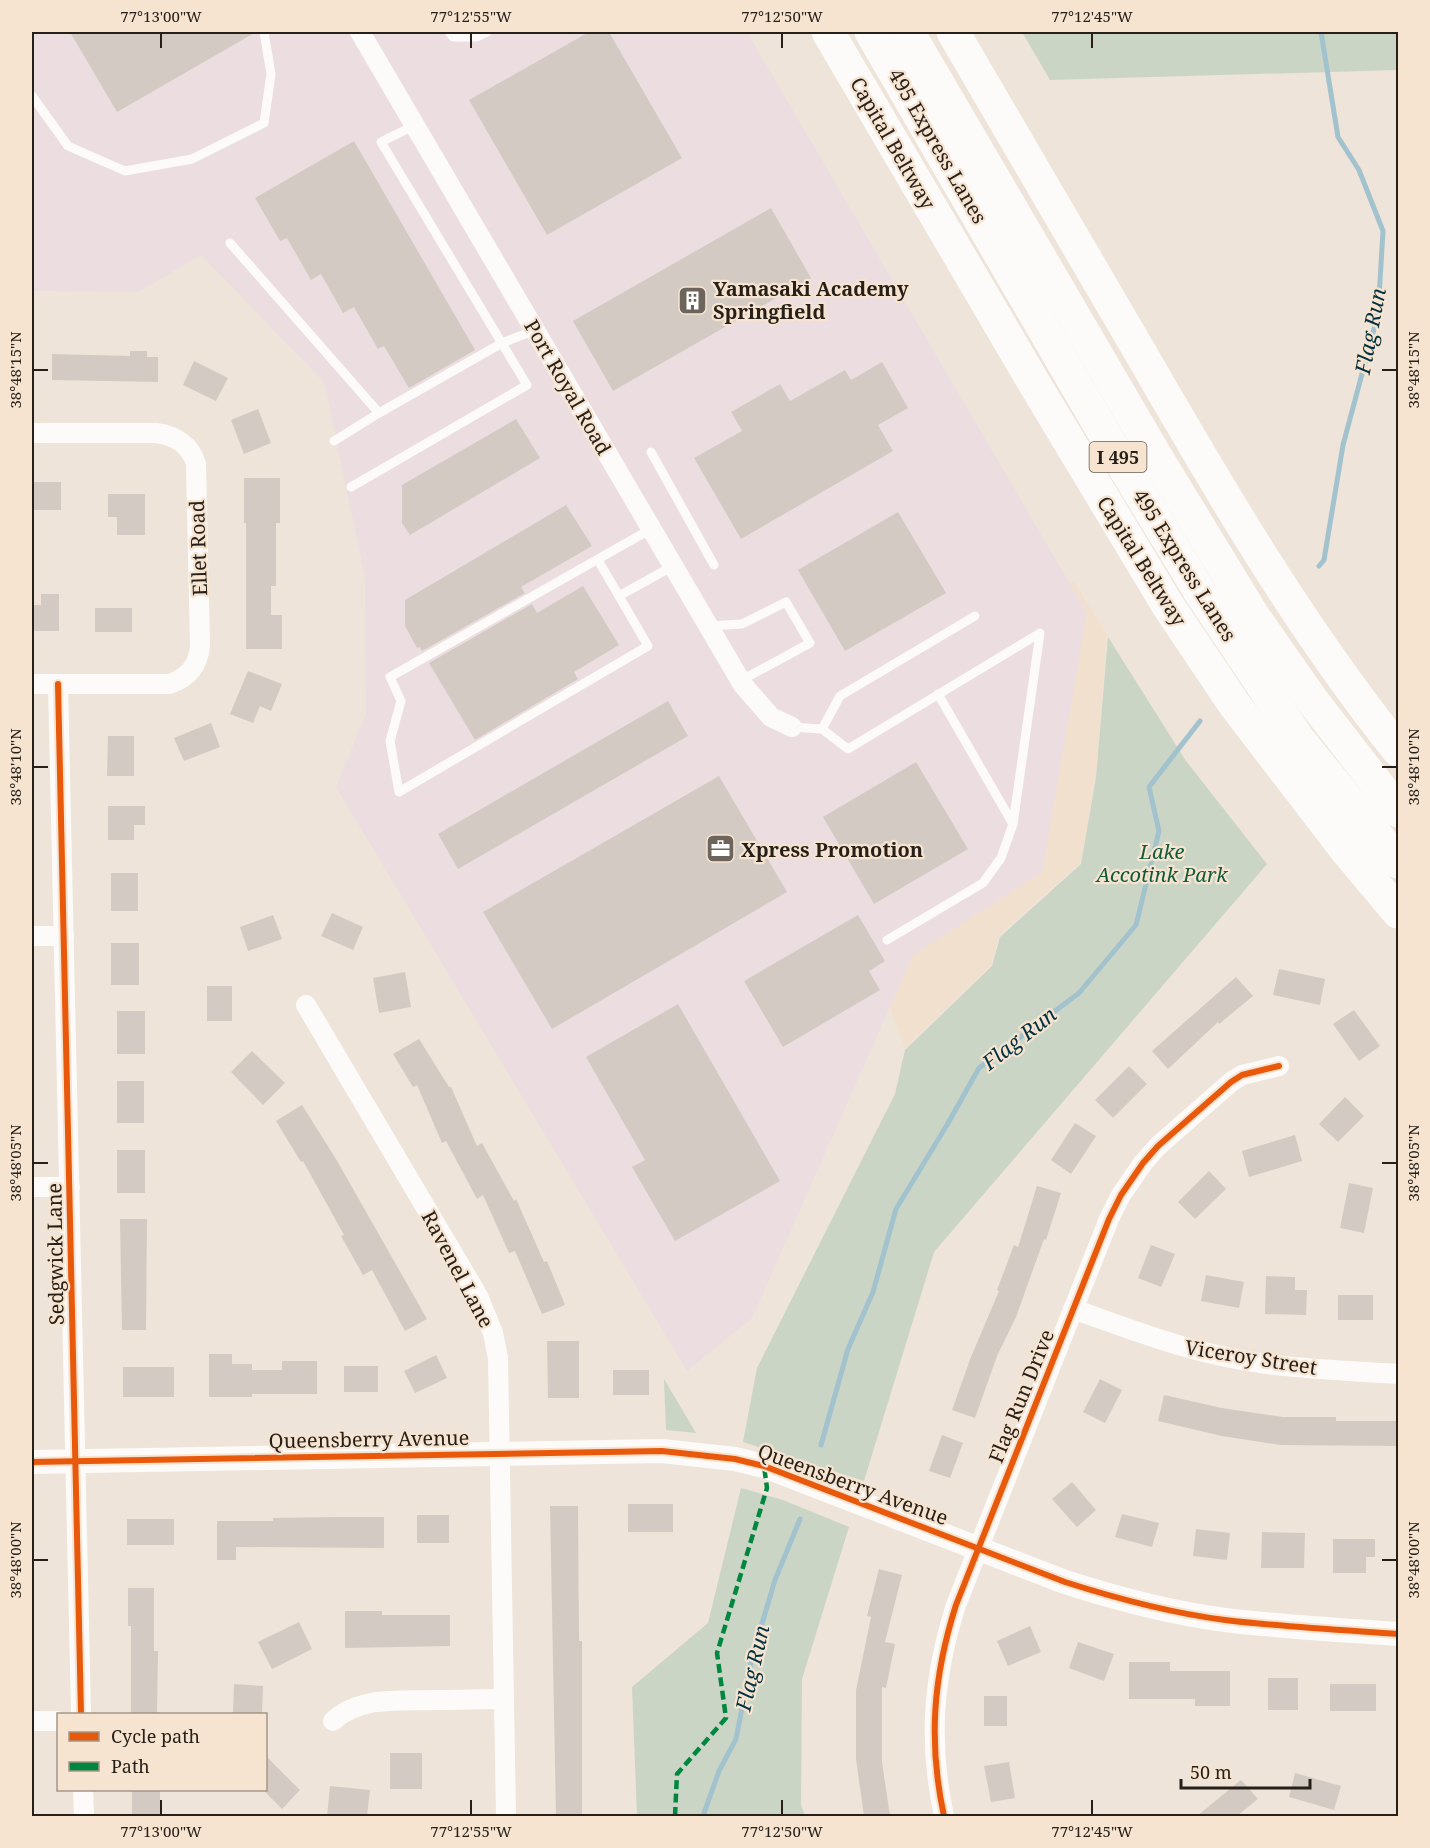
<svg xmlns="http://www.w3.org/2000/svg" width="1430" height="1848" font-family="'Noto Serif',serif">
	<rect width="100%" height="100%" fill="#eee4d9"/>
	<path fill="#f1e0cd" d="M1074,582L1107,635L1096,774L1081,862L999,935L992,964L905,1048L800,763L826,729Z"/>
	<path fill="#ecdde1" d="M32,32H747L1087,613L1042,872L913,955L752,1318L687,1371L336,787L366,714L365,577L324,382L201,255L138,292L32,291Z"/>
	<g fill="#cad5c6">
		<path d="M1022,32H1398V70L1050,80Z"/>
		<path d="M1108,637L1186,761L1267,864L934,1252L864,1481L743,1442L757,1368L895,1094L905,1050L992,966L1000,937L1081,864L1096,777Z"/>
		<path d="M664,1379L696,1433L666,1430Z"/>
		<path d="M741,1488L783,1500L849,1527L802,1679L801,1805L805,1816H637L632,1687L708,1623Z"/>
	</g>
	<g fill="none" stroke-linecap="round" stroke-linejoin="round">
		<g stroke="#a2c2cd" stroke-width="5">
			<path d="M1319,566L1324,560L1343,445L1378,314L1383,231L1359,170L1338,137L1321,32"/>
			<path d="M821,1445L848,1349L873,1292L896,1209L947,1125L979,1068L1079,993L1136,925L1159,831L1149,787L1200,721"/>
			<path d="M703,1816L719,1771L736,1739L752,1657L775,1580L800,1519"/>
		</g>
	</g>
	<g fill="#d3cbc3">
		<path d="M70,32H256L117,112Z"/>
		<path d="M589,32H609L682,158L547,235L469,100Z"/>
		<path d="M354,141L475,350L409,388L384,346L378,349L354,307L343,313L321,274L311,280L287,238L280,241L255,198Z"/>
		<path d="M771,208L811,278L613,391L573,321Z"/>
		<path d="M130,351H147V357H158V382L52,380V354L130,356Z"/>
		<path d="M194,361L228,378L216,401L183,385Z"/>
		<path d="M882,362L908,408L878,425L893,451L741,539L694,458L742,431L731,412L780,384L790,401L845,370L851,380Z"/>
		<path d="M258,409L271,443L244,454L231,420Z"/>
		<path d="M516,419L540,458L410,535L402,523V485Z"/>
		<path d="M244,478H280V523H276V586H271V615H282V649H246V523H244Z"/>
		<rect x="32" y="482" width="29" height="28"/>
		<path d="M108,494H145V535H117V517H108Z"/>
		<path d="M566,505L592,546L521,587L525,593L422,651L420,647L417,648L405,626V600Z"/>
		<path d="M898,512L946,593L845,651L798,570Z"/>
		<path d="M583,586L619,645L574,672L578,679L475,740L429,663L532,604L537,613Z"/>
		<path d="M41,594H59V631H32V605H41Z"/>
		<rect x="95" y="608" width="37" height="24"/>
		<path d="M248,671L282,684L271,711L260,706L253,723L230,714Z"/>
		<path d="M668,701L688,736L458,869L438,834Z"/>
		<path d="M211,723L220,747L184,761L174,738Z"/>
		<path d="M108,736H134V776H107Z"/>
		<path d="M916,762L968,849L874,904L823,817Z"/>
		<path d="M719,776L787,892L552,1029L483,912Z"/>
		<path d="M108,806H145V825H134V840H108Z"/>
		<rect x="111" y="873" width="27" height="38"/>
		<path d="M332,913L363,927L353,950L321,936Z"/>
		<path d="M273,915L282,939L248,951L240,927Z"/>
		<path d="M858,915L885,961L869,971L880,990L783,1047L744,981Z"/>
		<rect x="111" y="943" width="28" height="42"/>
		<path d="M1279,969L1325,979L1320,1005L1273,995Z"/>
		<path d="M405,972L411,1007L379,1013L373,978Z"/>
		<path d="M1236,977L1253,996L1219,1024L1218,1022L1168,1069L1152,1051Z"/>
		<rect x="207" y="986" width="25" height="35"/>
		<path d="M678,1004L780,1181L675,1241L632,1167L645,1160L586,1057Z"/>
		<path d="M1354,1010L1380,1046L1359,1061L1333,1024Z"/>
		<rect x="117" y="1011" width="28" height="43"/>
		<path d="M419,1039L449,1087H451L477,1146L482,1143L514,1201L516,1199L544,1262L547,1261L565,1305L542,1314L515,1251L509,1253L483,1195L477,1199L446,1141L442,1143L417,1085L413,1087L393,1054Z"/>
		<path d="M252,1051L285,1083L263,1105L231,1072Z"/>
		<path d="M1129,1066L1147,1084L1113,1118L1095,1100Z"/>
		<rect x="117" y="1081" width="27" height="42"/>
		<path d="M1345,1097L1364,1116L1338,1142L1319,1124Z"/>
		<path d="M302,1105L336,1159L427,1319L405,1331L372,1270L363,1275L341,1236L344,1235L303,1161L301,1162L276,1121Z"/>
		<path d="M1075,1123L1096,1136L1071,1174L1051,1160Z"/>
		<path d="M1295,1135L1302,1161L1249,1177L1242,1151Z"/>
		<rect x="117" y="1150" width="28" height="43"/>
		<path d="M1209,1171L1226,1189L1195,1219L1178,1202Z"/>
		<path d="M1349,1183L1373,1188L1364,1233L1340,1228Z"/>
		<path d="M1037,1186L1061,1193L1046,1240L1044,1239L1016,1317L997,1356L975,1418L952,1410L971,1357L999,1291L997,1290L1014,1245L1018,1247Z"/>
		<path d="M120,1219H147L146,1330H122Z"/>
		<path d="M1151,1245L1175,1254L1161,1287L1138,1278Z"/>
		<path d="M1206,1275L1244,1282L1239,1308L1201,1301Z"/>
		<path d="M1266,1276L1295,1277V1290H1307L1306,1315L1265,1314Z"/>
		<rect x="1338" y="1295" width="35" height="25"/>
		<path d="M547,1341H579V1398H548Z"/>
		<path d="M209,1354H232V1364H252V1370H282V1361H317V1394H252V1397H209Z"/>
		<path d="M436,1355L447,1378L415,1393L404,1371Z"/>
		<rect x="344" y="1366" width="34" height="26"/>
		<rect x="123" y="1367" width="51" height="30"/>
		<rect x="613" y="1370" width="36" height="25"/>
		<path d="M1100,1379L1122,1390L1105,1423L1083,1412Z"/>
		<path d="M1164,1395L1222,1408L1283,1417H1336V1421H1398V1446L1281,1445L1222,1436L1158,1421Z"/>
		<path d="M942,1435L963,1443L950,1478L929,1471Z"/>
		<path d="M1072,1482L1096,1510L1077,1527L1052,1499Z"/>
		<rect x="628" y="1504" width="45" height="28"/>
		<path d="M550,1506H578L579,1641H582V1816H556Z"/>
		<path d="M1122,1514L1159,1523L1152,1547L1115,1537Z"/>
		<rect x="417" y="1515" width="32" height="28"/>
		<path d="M338,1517H384V1548L236,1547V1560H217V1521H273V1518Z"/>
		<rect x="127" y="1519" width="47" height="26"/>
		<path d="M1196,1529L1230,1533L1227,1560L1193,1556Z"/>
		<path d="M1262,1532L1305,1533L1304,1568H1261Z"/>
		<path d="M1333,1539H1375V1557H1366V1573H1333Z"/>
		<path d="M879,1569L902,1575L885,1642L895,1644L886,1688L882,1687V1762L890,1816H864L856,1759V1690L871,1617L867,1616Z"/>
		<path d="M128,1588H154V1651H158L157,1714H131V1626H128Z"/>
		<path d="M345,1611H382V1615H450V1646L345,1648Z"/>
		<path d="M299,1622L312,1649L272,1669L258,1642Z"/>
		<path d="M1030,1626L1041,1652L1008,1666L997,1641Z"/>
		<path d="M1078,1642L1114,1654L1104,1681L1069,1668Z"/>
		<path d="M1129,1662H1170V1671H1230V1706H1195V1699H1129Z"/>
		<rect x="1268" y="1678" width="30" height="32"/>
		<path d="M234,1684L263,1686L262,1714H233Z"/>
		<rect x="1330" y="1684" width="46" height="27"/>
		<rect x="984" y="1696" width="23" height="30"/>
		<rect x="390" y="1753" width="32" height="36"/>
		<path d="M266,1756L300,1790L282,1809L266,1793Z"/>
		<path d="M1009,1762L1015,1798L991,1802L984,1766Z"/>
		<path d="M1295,1773L1341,1786L1334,1810L1289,1797Z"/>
		<path d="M1241,1780L1258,1799L1237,1816H1197Z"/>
		<path d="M330,1786L370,1790L367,1816H327Z"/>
		<rect x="132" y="1790" width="28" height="26"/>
	</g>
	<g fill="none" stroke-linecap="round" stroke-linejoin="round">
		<g stroke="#fcfbf9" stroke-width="9">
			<path d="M449,32L453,37H477L487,32"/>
			<path d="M32,96L68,146L125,171L192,159L264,123L271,74L264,32"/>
			<path d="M230,243L379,413L502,343L535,330"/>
			<path d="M334,441L379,413"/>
			<path d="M651,452L714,565"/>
			<path d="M351,487L527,385L381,142L415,125"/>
			<path d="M598,560L648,646L399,792L390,741L401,701L390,677L651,529"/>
			<path d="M619,596L673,566"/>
			<path d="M708,626L742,624L786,602L810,643L740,681"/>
			<path d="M792,727L822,729L840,696L975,616"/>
			<path d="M822,729L848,749L1040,633L1013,824L938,694"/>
			<path d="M887,940L983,883L1001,858L1013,824"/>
		</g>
		<g stroke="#fcfbf9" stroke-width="20">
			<path d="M360,32L743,685L771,717L792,727"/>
			<path d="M32,433H156C176,436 190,444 196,464L200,646C198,666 188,678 169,684H32"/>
			<path d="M58,684L81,1714"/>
			<path d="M32,936H64"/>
			<path d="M306,1005L478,1296L493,1333L498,1358L506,1816"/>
			<path d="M32,1187H70"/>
			<path d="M1073,1309C1124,1327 1173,1346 1226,1357C1282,1369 1341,1370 1398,1374"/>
			<path d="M32,1721H58"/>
			<path d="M333,1721C360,1696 400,1701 434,1700C458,1700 481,1699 504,1699"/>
			<path d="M83,1790L84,1816"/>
			<path d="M944,1816C928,1742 933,1677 956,1605L1109,1219L1121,1195L1143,1163L1158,1146L1231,1082L1242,1075L1279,1066"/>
		</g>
		<path stroke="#fcfbf9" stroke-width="24" d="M32,1462L662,1451L735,1459L764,1466L1065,1582C1118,1599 1171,1613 1225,1620C1283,1627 1341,1630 1398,1634"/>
		<g stroke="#fcfbf9" stroke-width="33">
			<path d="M828,32L1037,388L1167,604L1234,704L1346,850L1398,912"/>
			<path d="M871,32L1118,457L1200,592L1299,740L1398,862"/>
			<path d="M908,32L1157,458L1254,617L1312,700L1398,811"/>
			<path d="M953,32C1015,139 1078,245 1140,352C1219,489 1299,626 1398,750"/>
		</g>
		<path stroke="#00873e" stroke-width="4.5" stroke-dasharray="9 4.5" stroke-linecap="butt" d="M675,1816L677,1774L726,1718L717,1653L767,1488L764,1466"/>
		<defs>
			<g id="cycleway">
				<path d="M58,684L81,1714"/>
				<path d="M32,1462L662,1451L735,1459L764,1466L1065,1582C1118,1599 1171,1613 1225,1620C1283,1627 1341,1630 1398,1634"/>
				<path d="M944,1816C928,1742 933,1677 956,1605L1109,1219L1121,1195L1143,1163L1158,1146L1231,1082L1242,1075L1279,1066"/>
			</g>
		</defs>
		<use href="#cycleway" stroke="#f6e4d1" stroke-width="10"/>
		<use href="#cycleway" stroke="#e8590c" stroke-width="6"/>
	</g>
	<path fill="none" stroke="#272019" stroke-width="2" d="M161,33V48M471,33V48M782,33V48M1092,33V48M33,370H48M1382,370H1397M33,767H48M1382,767H1397M33,1163H48M1382,1163H1397M33,1560H48M1382,1560H1397M161,1800V1815M471,1800V1815M782,1800V1815M1092,1800V1815"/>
	<defs>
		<symbol id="building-square" viewBox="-11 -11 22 22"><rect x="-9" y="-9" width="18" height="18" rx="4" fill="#6d655c" stroke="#f6e4d1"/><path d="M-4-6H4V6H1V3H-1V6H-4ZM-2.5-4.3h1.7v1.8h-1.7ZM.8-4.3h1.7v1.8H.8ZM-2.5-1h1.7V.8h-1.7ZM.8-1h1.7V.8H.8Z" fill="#fff"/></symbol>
		<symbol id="office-square" viewBox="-11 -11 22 22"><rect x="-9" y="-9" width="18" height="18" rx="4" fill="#6d655c" stroke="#f6e4d1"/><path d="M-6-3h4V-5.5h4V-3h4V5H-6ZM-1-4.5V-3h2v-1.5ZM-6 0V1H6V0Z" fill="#fff"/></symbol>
	</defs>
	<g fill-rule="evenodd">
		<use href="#building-square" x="676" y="284" width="33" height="33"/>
		<use href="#office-square" x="704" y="832" width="33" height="33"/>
	</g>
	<g text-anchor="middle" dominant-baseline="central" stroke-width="4.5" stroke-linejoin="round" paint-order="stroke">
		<rect fill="#f6e4d1" stroke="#655b50" stroke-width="1.5" x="1089.5" y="442" width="57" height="30" rx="4.5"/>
		<g font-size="18" font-weight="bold" fill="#272019">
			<text x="1118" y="457">I 495</text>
		</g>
		<g font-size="20" fill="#272019" stroke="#f6e4d1">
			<text transform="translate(893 143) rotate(60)">Capital Beltway</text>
			<text transform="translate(938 146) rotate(60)">495 Express Lanes</text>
			<text transform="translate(568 387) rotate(60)">Port Royal Road</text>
			<text transform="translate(198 548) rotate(-92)">Ellet Road</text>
			<text transform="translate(1142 561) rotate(58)">Capital Beltway</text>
			<text transform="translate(1185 565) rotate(58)">495 Express Lanes</text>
			<text transform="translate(55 1254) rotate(-91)">Sedgwick Lane</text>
			<text transform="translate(458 1269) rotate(62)">Ravenel Lane</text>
			<text transform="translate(1251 1357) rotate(9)">Viceroy Street</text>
			<text transform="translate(1021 1396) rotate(-68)">Flag Run Drive</text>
			<text transform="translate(369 1439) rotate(-1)">Queensberry Avenue</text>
			<text transform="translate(853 1484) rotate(20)">Queensberry Avenue</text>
		</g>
		<g font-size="20" font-weight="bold" fill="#272019" stroke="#f6e4d1" text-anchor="start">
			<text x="713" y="288">Yamasaki Academy<tspan x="713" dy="23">Springfield</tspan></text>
			<text x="741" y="849">Xpress Promotion</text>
		</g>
		<g font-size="20" font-style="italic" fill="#0f5c3a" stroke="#f6e4d1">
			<text x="1162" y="851">Lake<tspan x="1162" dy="23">Accotink Park</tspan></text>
		</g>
		<g font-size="21" font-style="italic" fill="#013140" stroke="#f6e4d1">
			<text transform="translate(1370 331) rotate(-79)">Flag Run</text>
			<text transform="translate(1019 1038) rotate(-38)">Flag Run</text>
			<text transform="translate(752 1668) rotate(-77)">Flag Run</text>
		</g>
	</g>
	<rect width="1430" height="1848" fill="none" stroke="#f6e4d1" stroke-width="66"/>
	<rect x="57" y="1713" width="210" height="78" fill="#f6e4d1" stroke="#a39687" stroke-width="1.5"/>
	<rect x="69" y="1732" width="30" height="9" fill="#e8590c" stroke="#a39687" stroke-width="1.5"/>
	<text x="111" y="1743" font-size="18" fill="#272019">Cycle path</text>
	<rect x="69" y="1762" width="30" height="9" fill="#00873e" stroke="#a39687" stroke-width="1.5"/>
	<text x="111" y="1773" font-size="18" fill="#272019">Path</text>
	<path d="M1181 1779v9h129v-9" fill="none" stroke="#272019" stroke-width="3"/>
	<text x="1190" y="1779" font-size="18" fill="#272019" stroke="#f6e4d1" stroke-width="4.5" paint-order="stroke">50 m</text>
	<rect x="33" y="33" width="1364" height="1782" fill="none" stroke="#272019" stroke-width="2"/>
	<g font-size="15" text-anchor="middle" fill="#272019">
		<text x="161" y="22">77°13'00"W</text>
		<text x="471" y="22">77°12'55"W</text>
		<text x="782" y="22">77°12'50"W</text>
		<text x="1092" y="22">77°12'45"W</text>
		<text transform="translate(16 370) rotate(-90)" y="5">38°48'15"N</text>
		<text transform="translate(1414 370) rotate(-90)" y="5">38°48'15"N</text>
		<text transform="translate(16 767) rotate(-90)" y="5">38°48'10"N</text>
		<text transform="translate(1414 767) rotate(-90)" y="5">38°48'10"N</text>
		<text transform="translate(16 1163) rotate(-90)" y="5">38°48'05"N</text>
		<text transform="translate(1414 1163) rotate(-90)" y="5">38°48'05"N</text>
		<text transform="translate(16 1560) rotate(-90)" y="5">38°48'00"N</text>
		<text transform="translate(1414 1560) rotate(-90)" y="5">38°48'00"N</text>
		<text x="161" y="1837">77°13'00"W</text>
		<text x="471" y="1837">77°12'55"W</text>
		<text x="782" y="1837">77°12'50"W</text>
		<text x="1092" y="1837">77°12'45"W</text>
	</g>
</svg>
